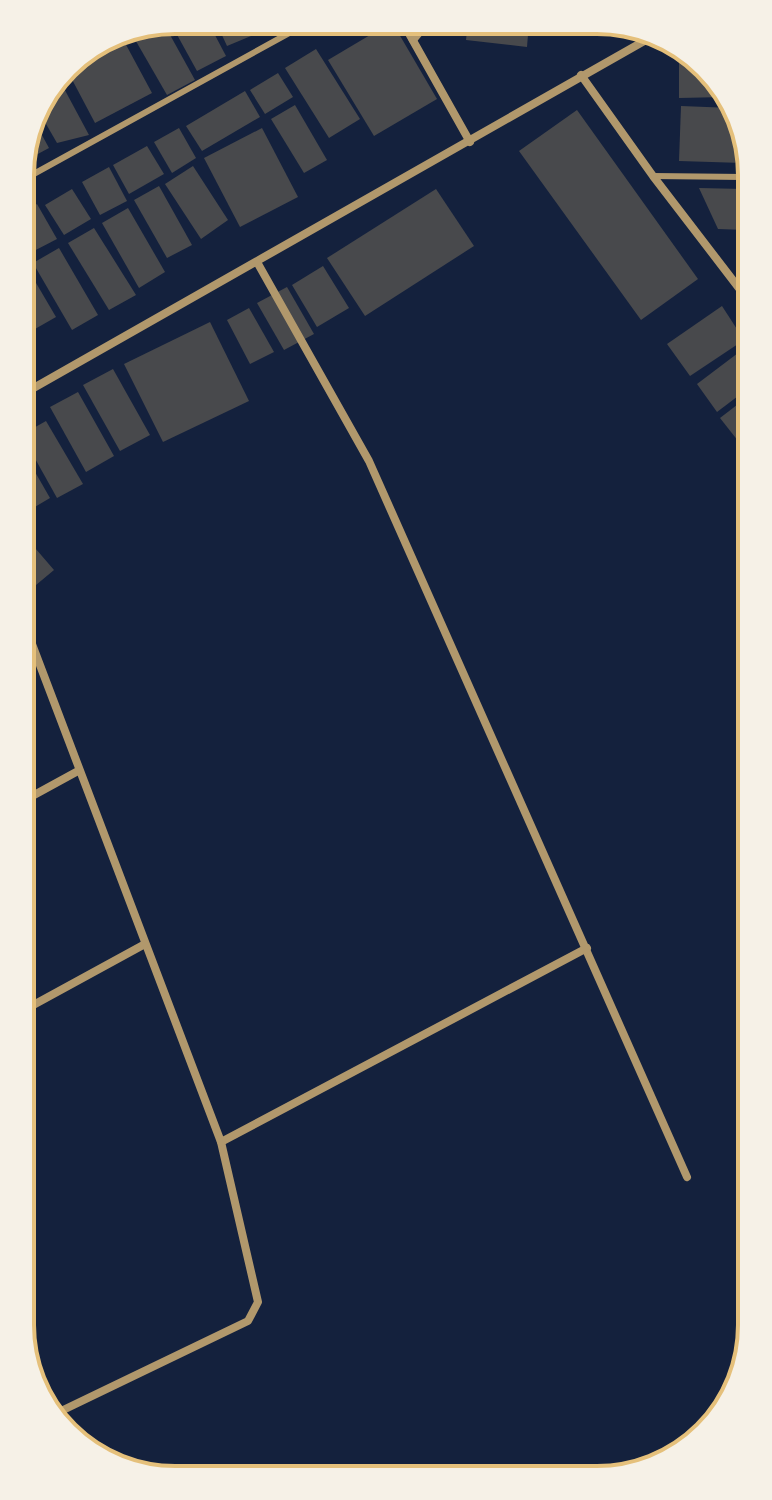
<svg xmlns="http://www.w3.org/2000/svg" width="772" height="1500" font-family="'Noto Sans',sans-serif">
	<rect width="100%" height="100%" fill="#14213d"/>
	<g fill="#48494c">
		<path d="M175,20H207L226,56L197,71L170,22Z"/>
		<path d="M215,20H244L251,36L227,46Z"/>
		<path d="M264,21H292L272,33Z"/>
		<path d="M392,22L437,99L374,136L328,60Z"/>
		<path d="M468,22H529L527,47L466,40Z"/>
		<path d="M164,24L195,80L167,95L133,36Z"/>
		<path d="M124,41L152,93L95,123L67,70Z"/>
		<path d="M316,49L360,119L329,138L285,68Z"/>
		<path d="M679,49L700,59L725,97L679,98Z"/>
		<path d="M278,73L293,97L265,114L250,90Z"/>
		<path d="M60,81L89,135L57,143L42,117Z"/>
		<path d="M245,91L260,117L202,151L186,126Z"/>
		<path d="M295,105L327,160L304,173L271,119Z"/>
		<path d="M681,106L732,108L744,125L743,163L679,161Z"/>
		<path d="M577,110L698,279L641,320L519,151Z"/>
		<path d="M37,126L49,148L21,163V155Z"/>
		<path d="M179,128L196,158L172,173L154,142Z"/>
		<path d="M262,128L298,197L240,227L204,158Z"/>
		<path d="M147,146L164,174L129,194L113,165Z"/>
		<path d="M193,166L228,220L201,239L165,184Z"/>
		<path d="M109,167L127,201L100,215L82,182Z"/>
		<path d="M159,186L192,245L167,258L134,200Z"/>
		<path d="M699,188L744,189L745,230L718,229Z"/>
		<path d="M72,189L91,219L64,235L45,205Z"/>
		<path d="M436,189L474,246L365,316L327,258Z"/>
		<path d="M37,204L57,239L30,253L22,239V213Z"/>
		<path d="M128,208L165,272L139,288L102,223Z"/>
		<path d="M94,228L136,295L109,310L68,243Z"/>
		<path d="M59,248L98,315L72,330L33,263Z"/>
		<path d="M22,259L56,317L28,333L22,323Z"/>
		<path d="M323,266L349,308L317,327L292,285Z"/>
		<path d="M287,287L314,334L284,350L257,303Z"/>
		<path d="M722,306L744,340L690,376L667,344Z"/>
		<path d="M249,308L274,352L250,364L227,320Z"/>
		<path d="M210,322L249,401L163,442L124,364Z"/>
		<path d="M742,350L745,355L746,390L717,412L697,384Z"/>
		<path d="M113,369L150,435L120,451L83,385Z"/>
		<path d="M78,392L114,456L86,472L50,407Z"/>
		<path d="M746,398V451L720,418Z"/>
		<path d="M46,421L83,484L57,498L23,437V434Z"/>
		<path d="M23,451L50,498L23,514Z"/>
		<path d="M23,534L54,570L24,595V566Z"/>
	</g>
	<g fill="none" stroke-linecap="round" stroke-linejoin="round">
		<g stroke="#b1986c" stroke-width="6">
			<path d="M653,176L744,177"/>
			<path d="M21,181L311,21"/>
		</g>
		<g stroke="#b1986c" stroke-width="8">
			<path d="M402,21L470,142"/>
			<path d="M413,40L428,22"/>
			<path d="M581,75L653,176L745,296"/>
			<path d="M257,262L369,461L687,1177"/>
			<path d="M23,394L653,36"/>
			<path d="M24,623L221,1142L258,1302L248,1321L59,1412"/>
			<path d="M25,800L78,771"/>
			<path d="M26,1009L145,944"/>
			<path d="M221,1142L587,948"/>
		</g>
	</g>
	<path d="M0 0H772V1500H0ZM175 34H597A141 141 0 0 1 738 175V1325A141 141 0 0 1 597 1466H175A141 141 0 0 1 34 1325V175A141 141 0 0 1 175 34Z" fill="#f6f1e7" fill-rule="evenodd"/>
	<path fill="none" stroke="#e5c07b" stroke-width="4" d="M175 34H597A141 141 0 0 1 738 175V1325A141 141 0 0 1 597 1466H175A141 141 0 0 1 34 1325V175A141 141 0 0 1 175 34Z"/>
</svg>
